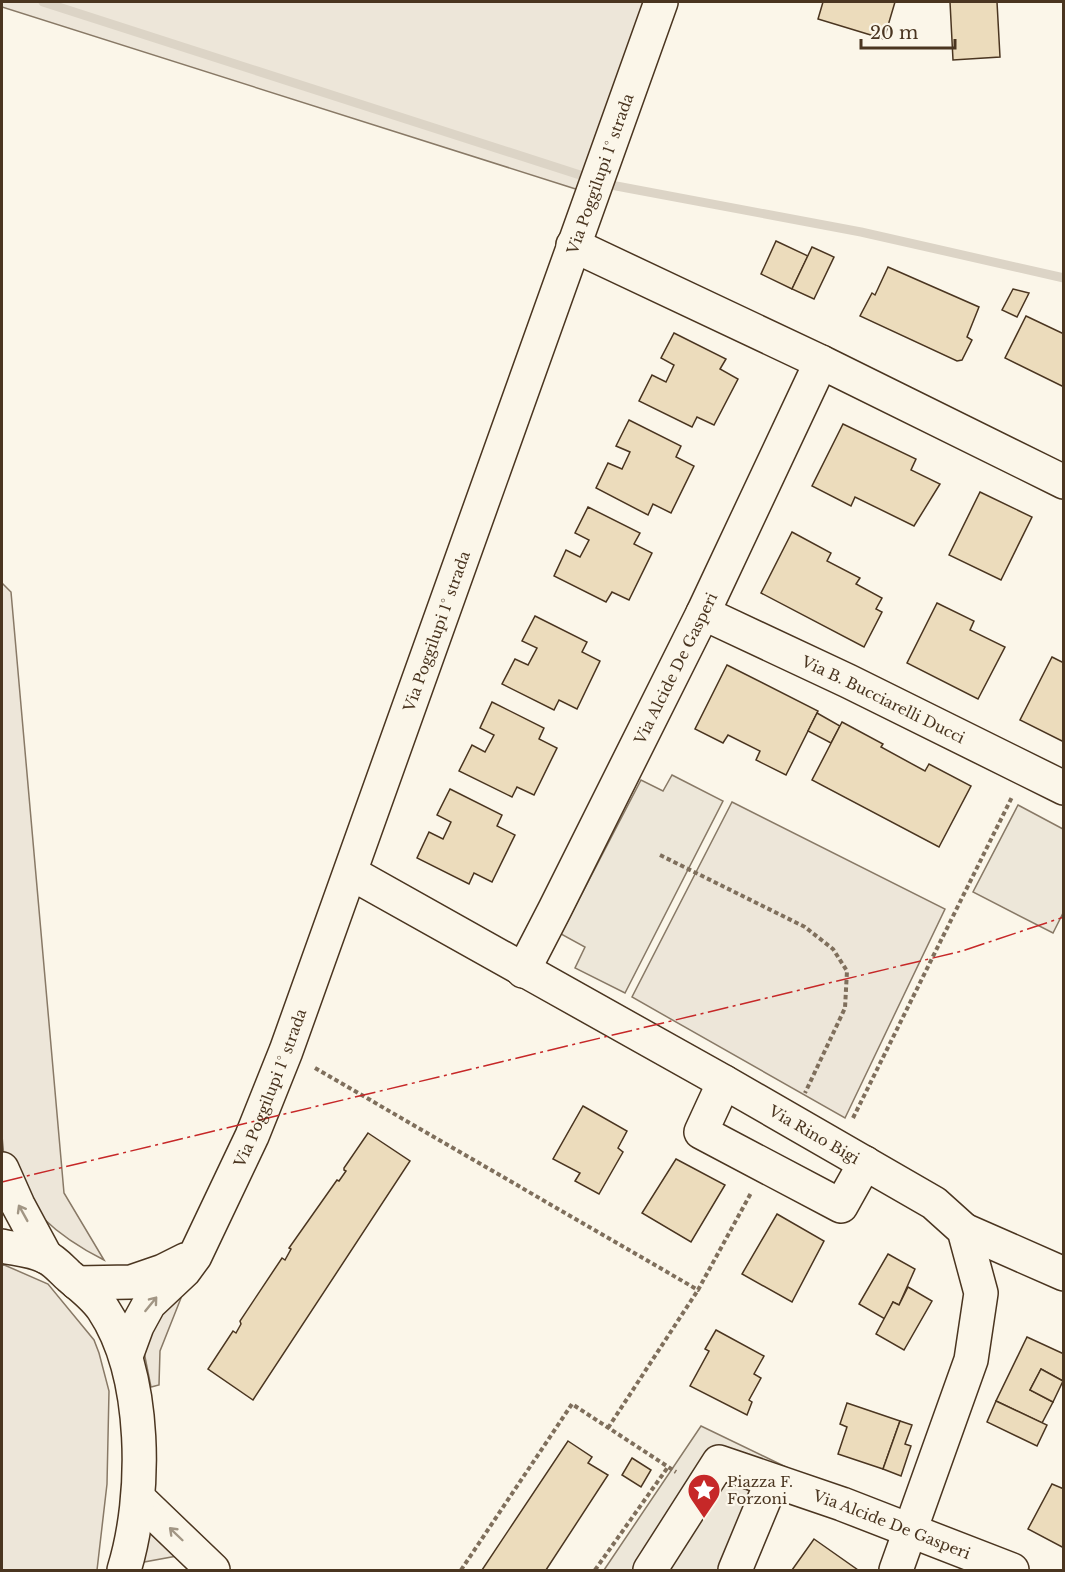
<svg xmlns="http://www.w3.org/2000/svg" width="1065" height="1572" font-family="'Libre Baskerville',serif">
	<rect width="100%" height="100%" fill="#fbf6e9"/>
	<g fill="#ede6d9" stroke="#887966" stroke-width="1.5">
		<path d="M2,2H653L582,191L2,7Z"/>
		<path d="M2,583L11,592L64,1193L104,1260C62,1239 24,1209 6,1164C3,1155 3,1145 2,1136Z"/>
		<path d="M732,802L945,909L845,1118L632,997Z"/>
		<path d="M2,1264L48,1284L94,1340L99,1353L109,1391L107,1484L97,1570H2Z"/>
		<path d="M178,1295L181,1298L160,1351L159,1385L151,1387L144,1352L149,1324Z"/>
		<path d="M149,1530L177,1556L144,1562Z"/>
	</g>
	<g fill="#ede7d9" stroke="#887966" stroke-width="1.5">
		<path d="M672,775L723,801L625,993L575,968L585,947L561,934L641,780L663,791Z"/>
		<path d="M1018,805L1063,829V913L1053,933L973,892Z"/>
		<path d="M701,1426L788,1468L752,1570H604Z"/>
	</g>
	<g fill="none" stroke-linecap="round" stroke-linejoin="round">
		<path stroke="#dcd4c6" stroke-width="9" d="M43,2L611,185L861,232L1064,278"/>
	</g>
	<g fill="#ecdcbc" stroke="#4a3520" stroke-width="1.5">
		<path d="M823,2H895L884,39L818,19Z"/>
		<path d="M950,2H997L1000,57L953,60Z"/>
		<path d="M776,241L808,256L792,289L761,274Z"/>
		<path d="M812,247L834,257L814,299L792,289Z"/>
		<path d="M888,267L979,307L967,337L972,340L962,360L957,361L860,316L872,293L875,295Z"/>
		<path d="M1013,289L1029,293L1017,317L1002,310Z"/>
		<path d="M1026,316L1064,334V387L1005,358Z"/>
		<path d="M674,333L726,359L720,369L738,379L714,425L697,417L692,427L639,401L652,375L666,382L674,365L661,358Z"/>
		<path d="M629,420L681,446L676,457L694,466L671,513L653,504L648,515L596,488L608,463L622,469L630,452L616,446Z"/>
		<path d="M843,424L916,459L911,470L940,484L914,526L855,497L851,506L812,486Z"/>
		<path d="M980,492L1032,517L1001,580L949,555Z"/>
		<path d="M588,507L640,533L634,544L652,553L629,600L612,592L606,602L554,576L566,550L580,557L589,540L575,533Z"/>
		<path d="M792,532L831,553L827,561L860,578L856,584L882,598L876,609L882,612L864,647L761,593Z"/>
		<path d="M937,603L974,621L970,630L1005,647L978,699L907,663Z"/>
		<path d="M535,616L587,642L582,652L600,661L577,709L559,700L554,710L502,684L515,659L528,665L537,648L522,641Z"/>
		<path d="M1052,657L1064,663V742L1020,720Z"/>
		<path d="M727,665L818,711L786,775L756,760L760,751L728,735L723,743L695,729Z"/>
		<path d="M492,702L544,728L539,739L557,748L534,795L517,787L512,797L459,771L472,745L485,752L494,735L480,728Z"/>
		<path d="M817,713L840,726L831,743L808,731Z"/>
		<path d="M842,722L883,744L881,747L925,771L929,764L971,786L939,847L812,780Z"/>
		<path d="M450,789L502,815L497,826L515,835L492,882L474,873L469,884L417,858L429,832L443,839L451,822L437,815Z"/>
		<path d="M583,1106L627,1131L618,1148L623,1152L599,1194L575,1181L580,1173L553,1159Z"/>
		<path d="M368,1133L410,1161L253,1400L208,1369L233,1331L236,1333L241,1324L240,1321L282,1258L285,1260L291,1249L289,1248L337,1180L339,1181L346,1171L344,1170V1168Z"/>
		<path d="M676,1159L725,1185L691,1242L642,1213Z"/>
		<path d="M777,1214L824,1241L792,1302L742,1274Z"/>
		<path d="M888,1254L915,1269L899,1305L893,1302L885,1319L859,1304Z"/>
		<path d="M908,1287L932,1301L904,1350L876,1334L893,1302L899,1305Z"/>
		<path d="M716,1330L764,1356L754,1374L761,1378L749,1400L752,1402L747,1415L690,1386L709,1351L705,1349Z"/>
		<path d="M1027,1337L1064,1354L1063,1381L1041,1369L1030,1390L1053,1402L1042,1423L996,1401Z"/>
		<path d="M1041,1369L1063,1381L1053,1402L1030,1390Z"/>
		<path d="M996,1401L1047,1425L1037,1446L987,1422Z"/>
		<path d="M847,1403L900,1421L883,1469L838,1454L847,1427L840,1424Z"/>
		<path d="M900,1421L912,1425L905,1444L911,1446L901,1476L883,1469Z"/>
		<path d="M568,1441L592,1457L588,1463L608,1475L546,1570H482Z"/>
		<path d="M632,1458L651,1470L641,1487L622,1475Z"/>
		<path d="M1052,1484L1064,1489V1548L1028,1529Z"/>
		<path d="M814,1539L858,1570H792Z"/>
	</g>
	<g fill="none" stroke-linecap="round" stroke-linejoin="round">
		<defs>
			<g id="minor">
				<path d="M573,245L821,362"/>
				<path id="s1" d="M703,613L848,681L1064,788"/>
				<path id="s2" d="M351,873L724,1082L934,1203L964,1230L981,1293L971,1360L896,1570"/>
				<path id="s3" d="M523,971L555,909L703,613L821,362L1064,482"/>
				<path d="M724,1082L701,1132L841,1206L865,1163"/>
				<path d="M964,1230L1064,1274"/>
				<path d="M77,1283L131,1282L163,1271L185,1260"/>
				<path id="s4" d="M126,1356L137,1326L149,1304L184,1271L195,1256L252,1136L286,1051L661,2"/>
				<path d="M138,1498L213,1570"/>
				<path id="s5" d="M650,1570L719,1462L842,1504L1012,1570"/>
				<path d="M735,1570L772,1481"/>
			</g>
			<g id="major">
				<path d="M2,1169L18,1205L46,1257"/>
				<path d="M2,1246C15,1249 33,1250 46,1257C55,1261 63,1271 70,1277C81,1286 95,1297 103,1309C147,1375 147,1496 124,1570"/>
			</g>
		</defs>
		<use href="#minor" stroke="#4a3520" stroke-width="36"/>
		<use href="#major" stroke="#4a3520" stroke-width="36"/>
		<g stroke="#7f6f5c" stroke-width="4" stroke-dasharray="4.5 3" stroke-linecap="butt">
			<path d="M660,855L805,927L833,949L847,971L845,1008L805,1093"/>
			<path d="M315,1068L698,1290L751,1193"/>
			<path d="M853,1118L1012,797"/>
			<path d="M608,1428L698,1290"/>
			<path d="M461,1570L572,1404L676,1472"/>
			<path d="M595,1570L668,1467"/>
		</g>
		<use href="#minor" stroke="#fbf6e9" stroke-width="33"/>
		<use href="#major" stroke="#fbf6e9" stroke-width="33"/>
		<path stroke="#c62828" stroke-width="1.5" stroke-dasharray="21 4.5 3 4.5" stroke-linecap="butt" d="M2,1182L962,951L1064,917"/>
	</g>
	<defs><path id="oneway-shaft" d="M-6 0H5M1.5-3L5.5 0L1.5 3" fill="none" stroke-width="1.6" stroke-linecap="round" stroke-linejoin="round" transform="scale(1.5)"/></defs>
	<g stroke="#a29684">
		<use href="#oneway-shaft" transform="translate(23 1213) rotate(-119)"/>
		<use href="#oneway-shaft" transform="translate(151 1304) rotate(-51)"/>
		<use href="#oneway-shaft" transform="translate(176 1534) rotate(-136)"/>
	</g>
	<defs>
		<symbol id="sight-pin" viewBox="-11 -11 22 30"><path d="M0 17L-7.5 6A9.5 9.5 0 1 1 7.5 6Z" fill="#c62828" stroke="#fbf6e9"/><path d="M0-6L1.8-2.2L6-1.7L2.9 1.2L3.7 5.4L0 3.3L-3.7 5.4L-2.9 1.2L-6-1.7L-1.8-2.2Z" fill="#fff"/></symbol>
	</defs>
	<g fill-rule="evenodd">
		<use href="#sight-pin" x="685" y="1471" width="38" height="52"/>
	</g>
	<g text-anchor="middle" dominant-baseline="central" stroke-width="4.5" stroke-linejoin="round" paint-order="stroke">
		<g font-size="15" fill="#4a3520" stroke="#fbf6e9">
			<text stroke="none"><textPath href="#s4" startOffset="1280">Via Poggilupi 1° strada</textPath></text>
			<text stroke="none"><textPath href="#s4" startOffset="794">Via Poggilupi 1° strada</textPath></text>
			<text stroke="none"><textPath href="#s3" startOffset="339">Via Alcide De Gasperi</textPath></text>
			<text stroke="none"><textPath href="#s1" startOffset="200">Via B. Bucciarelli Ducci</textPath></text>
			<text stroke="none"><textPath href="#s4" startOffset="308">Via Poggilupi 1° strada</textPath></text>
			<text stroke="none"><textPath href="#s2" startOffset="532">Via Rino Bigi</textPath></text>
			<text stroke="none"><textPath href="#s5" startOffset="312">Via Alcide De Gasperi</textPath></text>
		</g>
		<g font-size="15" fill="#4a3520" stroke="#fbf6e9" text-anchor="start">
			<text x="727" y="1481">Piazza F.<tspan x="727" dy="17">Forzoni</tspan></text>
		</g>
	</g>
	<rect width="1065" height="1572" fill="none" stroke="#4a3520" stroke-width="6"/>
	<path d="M861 39v9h94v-9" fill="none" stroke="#4a3520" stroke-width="3"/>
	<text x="870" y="39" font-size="18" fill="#4a3520" stroke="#fbf6e9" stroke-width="4.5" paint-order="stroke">20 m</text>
</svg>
